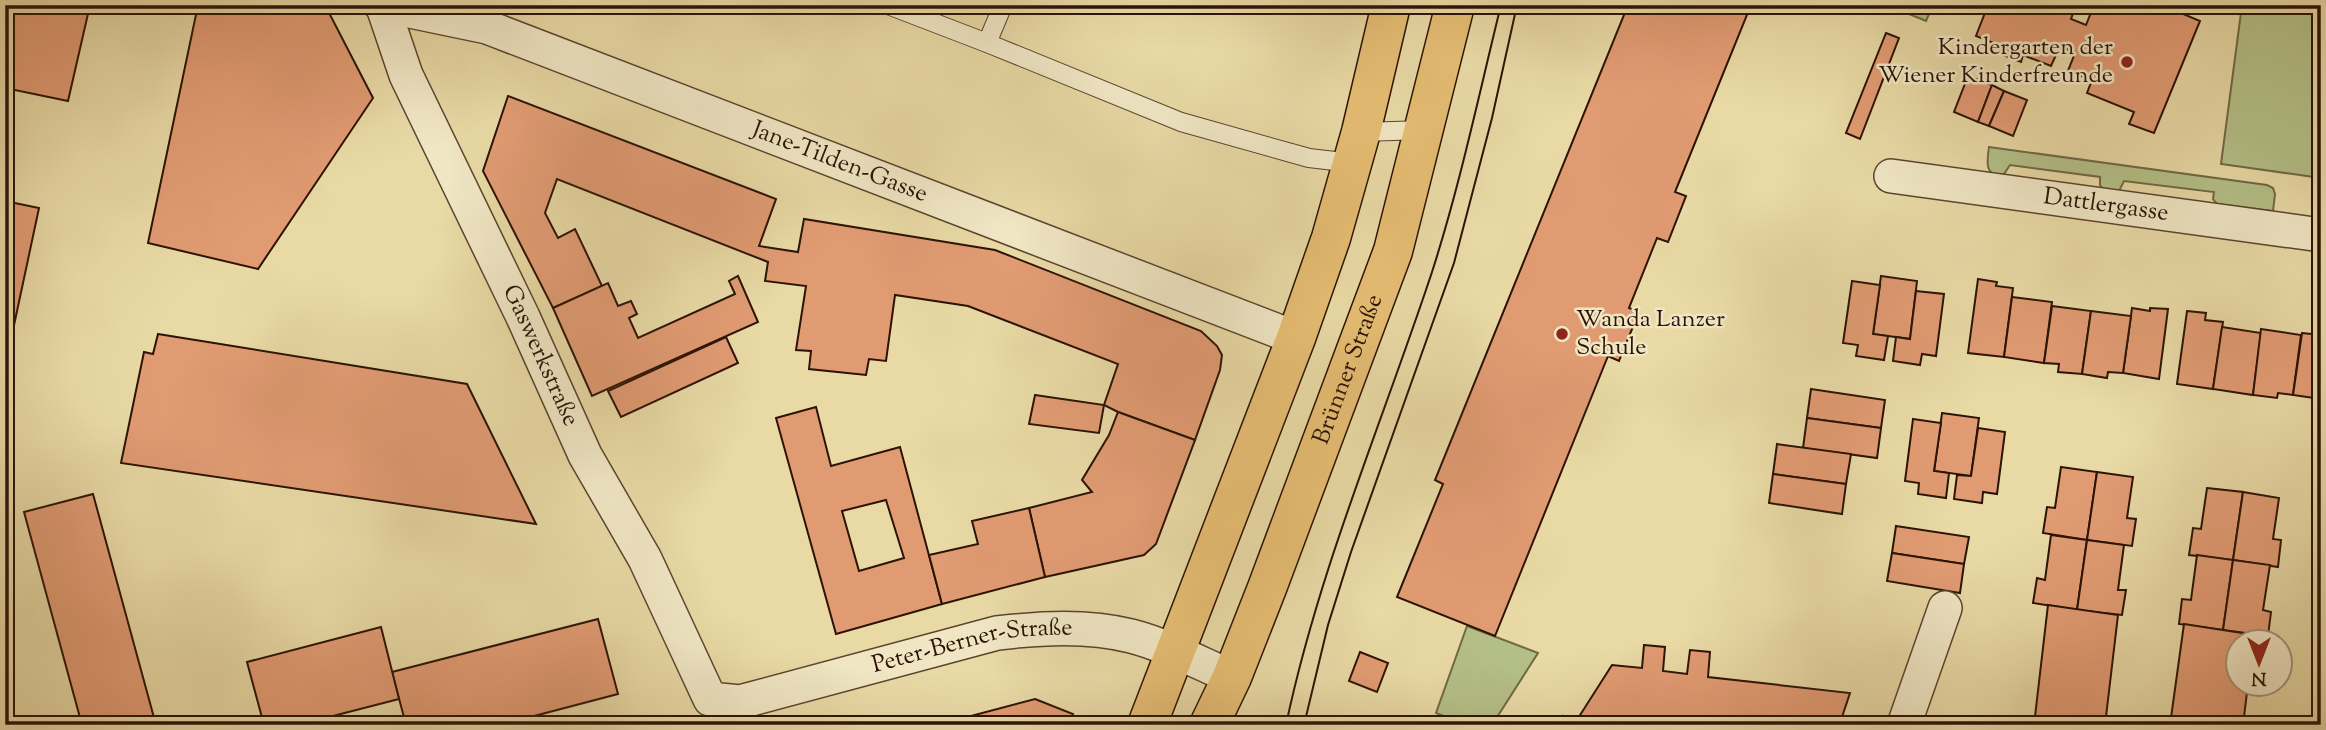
<svg xmlns="http://www.w3.org/2000/svg" width="2326" height="730" font-family="'Sorts Mill Goudy',serif">
	<rect width="100%" height="100%" fill="#e8d9a5"/>
	<filter id="stains"><feTurbulence type="fractalNoise" baseFrequency=".00286" numOctaves="4"/><feColorMatrix values="0 0 0 0 .2 0 0 0 0 .09 0 0 0 0 .02 0 0 0 .5 -.17"/></filter>
	<radialGradient id="worn" r=".72"><stop offset=".6" stop-color="#630" stop-opacity="0"/><stop offset="1" stop-color="#630" stop-opacity=".3"/></radialGradient>
	<g fill="#b4bf87" stroke="#706946" stroke-width="2">
		<path d="M1887,5H1933L1926,21Z"/>
		<path d="M2242,5H2321V178L2221,164Z"/>
		<path d="M1989,147L2267,185L2273,188L2275,194L2273,211L2217,204L2213,199L2214,192L2124,181L2119,191L2103,189L2100,185V177L2010,165L2004,174C1984,179 1987,160 1989,147Z"/>
		<path d="M1467,626L1538,653L1492,725H1465L1436,713Z"/>
	</g>
	<g fill="#e19b73" stroke="#2c1306" stroke-width="2" fill-rule="evenodd">
		<path d="M5,5H90L68,101L5,88Z"/>
		<path d="M198,5H325L373,98L258,269L148,243Z"/>
		<path d="M1628,5H1751L1675,192L1686,196L1668,242L1657,238L1629,308L1639,312L1619,361L1608,356L1495,636L1397,597L1443,484L1435,480Z"/>
		<path d="M1988,5H2076L2071,19L2086,25L2094,5H2162L2200,21L2154,133L2129,124L2134,112L2087,93L2092,80L2068,71L2075,53L2060,46L2051,66L2023,55L2021,62L1998,53L2001,46L1976,36Z"/>
		<path d="M1886,33L1899,38L1860,139L1846,133Z"/>
		<path d="M1968,76L1992,85L1978,122L1954,112Z"/>
		<path d="M1992,85L2004,91L1989,126L1978,122Z"/>
		<path d="M2004,91L2027,100L2013,136L1989,126Z"/>
		<path d="M508,96L776,199L759,246L798,252L804,219L995,250L1201,331L1217,346L1222,355L1220,370L1195,440L1118,412L1104,405L1118,364L968,306L895,295L886,361L869,359L866,375L809,369L811,351L796,350L806,286L765,281L768,262L557,179L545,213L558,238L575,229L602,286L553,308L483,171Z"/>
		<path d="M5,201L39,208L10,344L5,343Z"/>
		<path d="M738,276L758,322L592,396L553,308L608,283L618,306L631,301L637,314L629,318L638,338L735,294L729,281Z"/>
		<path d="M1881,276L1917,281L1910,339L1873,334Z"/>
		<path d="M1978,279L1997,282L1996,286L2013,288L2004,357L1968,353Z"/>
		<path d="M1852,281L1880,285L1873,334L1888,336L1884,360L1856,356L1858,345L1843,343Z"/>
		<path d="M1916,291L1944,294L1936,356L1922,354L1920,365L1893,361L1896,337L1910,339Z"/>
		<path d="M2012,297L2052,302L2044,363L2004,357Z"/>
		<path d="M2052,306L2091,311L2082,374L2058,372L2059,364L2044,363Z"/>
		<path d="M2132,308L2150,311V308L2168,309L2159,379L2123,373Z"/>
		<path d="M2091,311L2131,316L2123,373L2108,372L2107,378L2082,374Z"/>
		<path d="M2187,311L2206,313L2205,320L2223,322L2213,389L2177,384Z"/>
		<path d="M2222,327L2261,333L2253,395L2213,389Z"/>
		<path d="M2261,329L2301,335L2293,395L2278,393L2277,398L2253,395Z"/>
		<path d="M2302,333L2321,335V399L2293,395Z"/>
		<path d="M158,334L467,384L536,524L121,463L144,352L153,354Z"/>
		<path d="M726,337L738,363L621,417L608,391Z"/>
		<path d="M1811,389L1885,400L1881,428L1807,418Z"/>
		<path d="M1035,395L1104,405L1099,433L1029,424Z"/>
		<path d="M816,407L831,466L900,447L942,604L836,634L776,418ZM886,500L904,558L859,571L842,511Z"/>
		<path d="M1118,412L1195,440L1156,544L1144,555L1045,577L1029,508L1092,492L1082,480L1109,435Z"/>
		<path d="M1942,413L1979,418L1971,476L1934,471Z"/>
		<path d="M1807,418L1881,428L1877,458L1803,448Z"/>
		<path d="M1913,419L1941,423L1934,471L1949,473L1946,498L1918,494L1919,483L1905,481Z"/>
		<path d="M1978,428L2005,432L1997,494L1983,492L1982,503L1954,499L1957,475L1971,476Z"/>
		<path d="M1777,444L1851,454L1846,484L1773,474Z"/>
		<path d="M2061,467L2097,472L2087,540L2043,533L2047,507L2055,508Z"/>
		<path d="M2097,472L2133,477L2127,518L2136,519L2132,546L2087,540Z"/>
		<path d="M1773,474L1846,484L1842,514L1769,503Z"/>
		<path d="M2207,488L2243,492L2233,560L2189,555L2193,528L2201,529Z"/>
		<path d="M2243,492L2279,498L2273,539L2281,540L2278,567L2233,560Z"/>
		<path d="M93,494L156,725H82L24,512Z"/>
		<path d="M1029,508L1045,577L942,604L929,555L978,544L972,521Z"/>
		<path d="M1896,526L1969,537L1964,564L1892,553Z"/>
		<path d="M2051,535L2087,540L2077,610L2033,603L2037,578L2045,580Z"/>
		<path d="M2087,540L2124,545L2118,590H2126L2122,615L2077,610Z"/>
		<path d="M1892,553L1964,564L1960,593L1887,581Z"/>
		<path d="M2197,555L2233,560L2223,630L2179,624L2182,599L2191,600Z"/>
		<path d="M2233,560L2270,565L2263,610L2271,612L2268,636L2223,630Z"/>
		<path d="M2048,605L2118,615L2105,725H2034Z"/>
		<path d="M598,619L618,694L500,725H406L392,672Z"/>
		<path d="M2184,624L2255,635L2254,642H2238V684H2248L2243,725H2170Z"/>
		<path d="M381,627L399,699L298,725H264L247,662Z"/>
		<path d="M1644,645L1665,647L1663,671L1687,674L1690,650L1710,652L1708,677L1850,693L1841,720L1854,725H1558L1563,716L1575,723L1612,665L1642,668Z"/>
		<path d="M1360,652L1388,663L1377,692L1349,681Z"/>
		<path d="M1035,699L1073,714L1069,725H937Z"/>
	</g>
	<g fill="none" stroke-linecap="round" stroke-linejoin="round">
		<defs>
			<g id="service">
				<path d="M888,5L987,43L1181,122L1309,158L1352,163"/>
				<path d="M987,43L1003,5"/>
				<path d="M1361,132L1425,130"/>
			</g>
			<g id="minor">
				<path id="s1" d="M381,5L487,27L1296,338"/>
				<path id="s2" d="M383,7L406,75L523,317L585,455L645,559L710,699L740,702L997,633C1041,628 1087,625 1131,636C1166,645 1199,663 1232,677"/>
				<path id="s3" d="M1891,176L2321,235"/>
				<path d="M1904,725L1945,608"/>
			</g>
			<g id="primary">
				<path d="M1147,725L1296,338L1331,238L1361,132L1391,5"/>
				<path id="s4" d="M1209,725L1232,677L1267,588L1393,251L1455,5"/>
			</g>
		</defs>
		<use href="#service" stroke="#5b442e" stroke-width="20"/>
		<use href="#minor" stroke="#5b442e" stroke-width="36"/>
		<use href="#primary" stroke="#2c1306" stroke-width="41"/>
		<use href="#service" stroke="#f0e6c4" stroke-width="18"/>
		<use href="#minor" stroke="#f0e6c4" stroke-width="33"/>
		<use href="#primary" stroke="#e4bc72" stroke-width="38"/>
		<g stroke="#2c1306" stroke-width="2">
			<path d="M1286,725C1319,569 1382,423 1432,272C1460,185 1479,94 1501,5"/>
			<path d="M1304,725L1328,625L1351,552L1454,263L1492,118L1517,5"/>
		</g>
	</g>
	<g fill="#8f2418" stroke="#f0e6c4" stroke-width="2.5">
		<circle cx="2127" cy="62" r="7"/>
		<circle cx="1562" cy="334" r="7"/>
	</g>
	<g text-anchor="middle" dominant-baseline="central" stroke-width="5" stroke-linejoin="round" paint-order="stroke">
		<g font-size="24" fill="#2c1306" stroke="#f0e6c4" text-anchor="end">
			<text x="2113" y="48">Kindergarten der<tspan x="2113" dy="28">Wiener Kinderfreunde</tspan></text>
			<text x="1576" y="320" text-anchor="start">Wanda Lanzer<tspan x="1576" dy="28">Schule</tspan></text>
		</g>
		<g font-size="24" fill="#2c1306" stroke="#f0e6c4">
			<text stroke="none"><textPath href="#s1" startOffset="486">Jane-Tilden-Gasse</textPath></text>
			<text stroke="none"><textPath href="#s3" startOffset="217">Dattlergasse</textPath></text>
			<text stroke="none"><textPath href="#s2" startOffset="383">Gaswerkstraße</textPath></text>
			<text stroke="none"><textPath href="#s4" startOffset="382">Brünner Straße</textPath></text>
			<text stroke="none"><textPath href="#s2" startOffset="1036">Peter-Berner-Straße</textPath></text>
		</g>
	</g>
	<rect width="2326" height="730" fill="none" stroke="#e8d9a5" stroke-width="28"/>
	<rect x="7" y="7" width="2312" height="716" fill="none" stroke="#2c1306" stroke-width="3.5"/>
	<rect x="14" y="14" width="2298" height="702" fill="none" stroke="#2c1306" stroke-width="2"/>
	<g transform="translate(2259 663) rotate(180)"><circle r="33" fill="#f0e6c4" stroke="#a29278" stroke-width="2"/>
	<path d="M0-5L12 26L0 18L-12 26Z" fill="#8f2418"/>
	<text y="-10" font-size="19" font-weight="bold" text-anchor="middle" fill="#2c1306">N</text>
	</g>
	<rect width="100%" height="100%" filter="url(#stains)"/>
	<rect width="100%" height="100%" fill="url(#worn)"/>
</svg>
